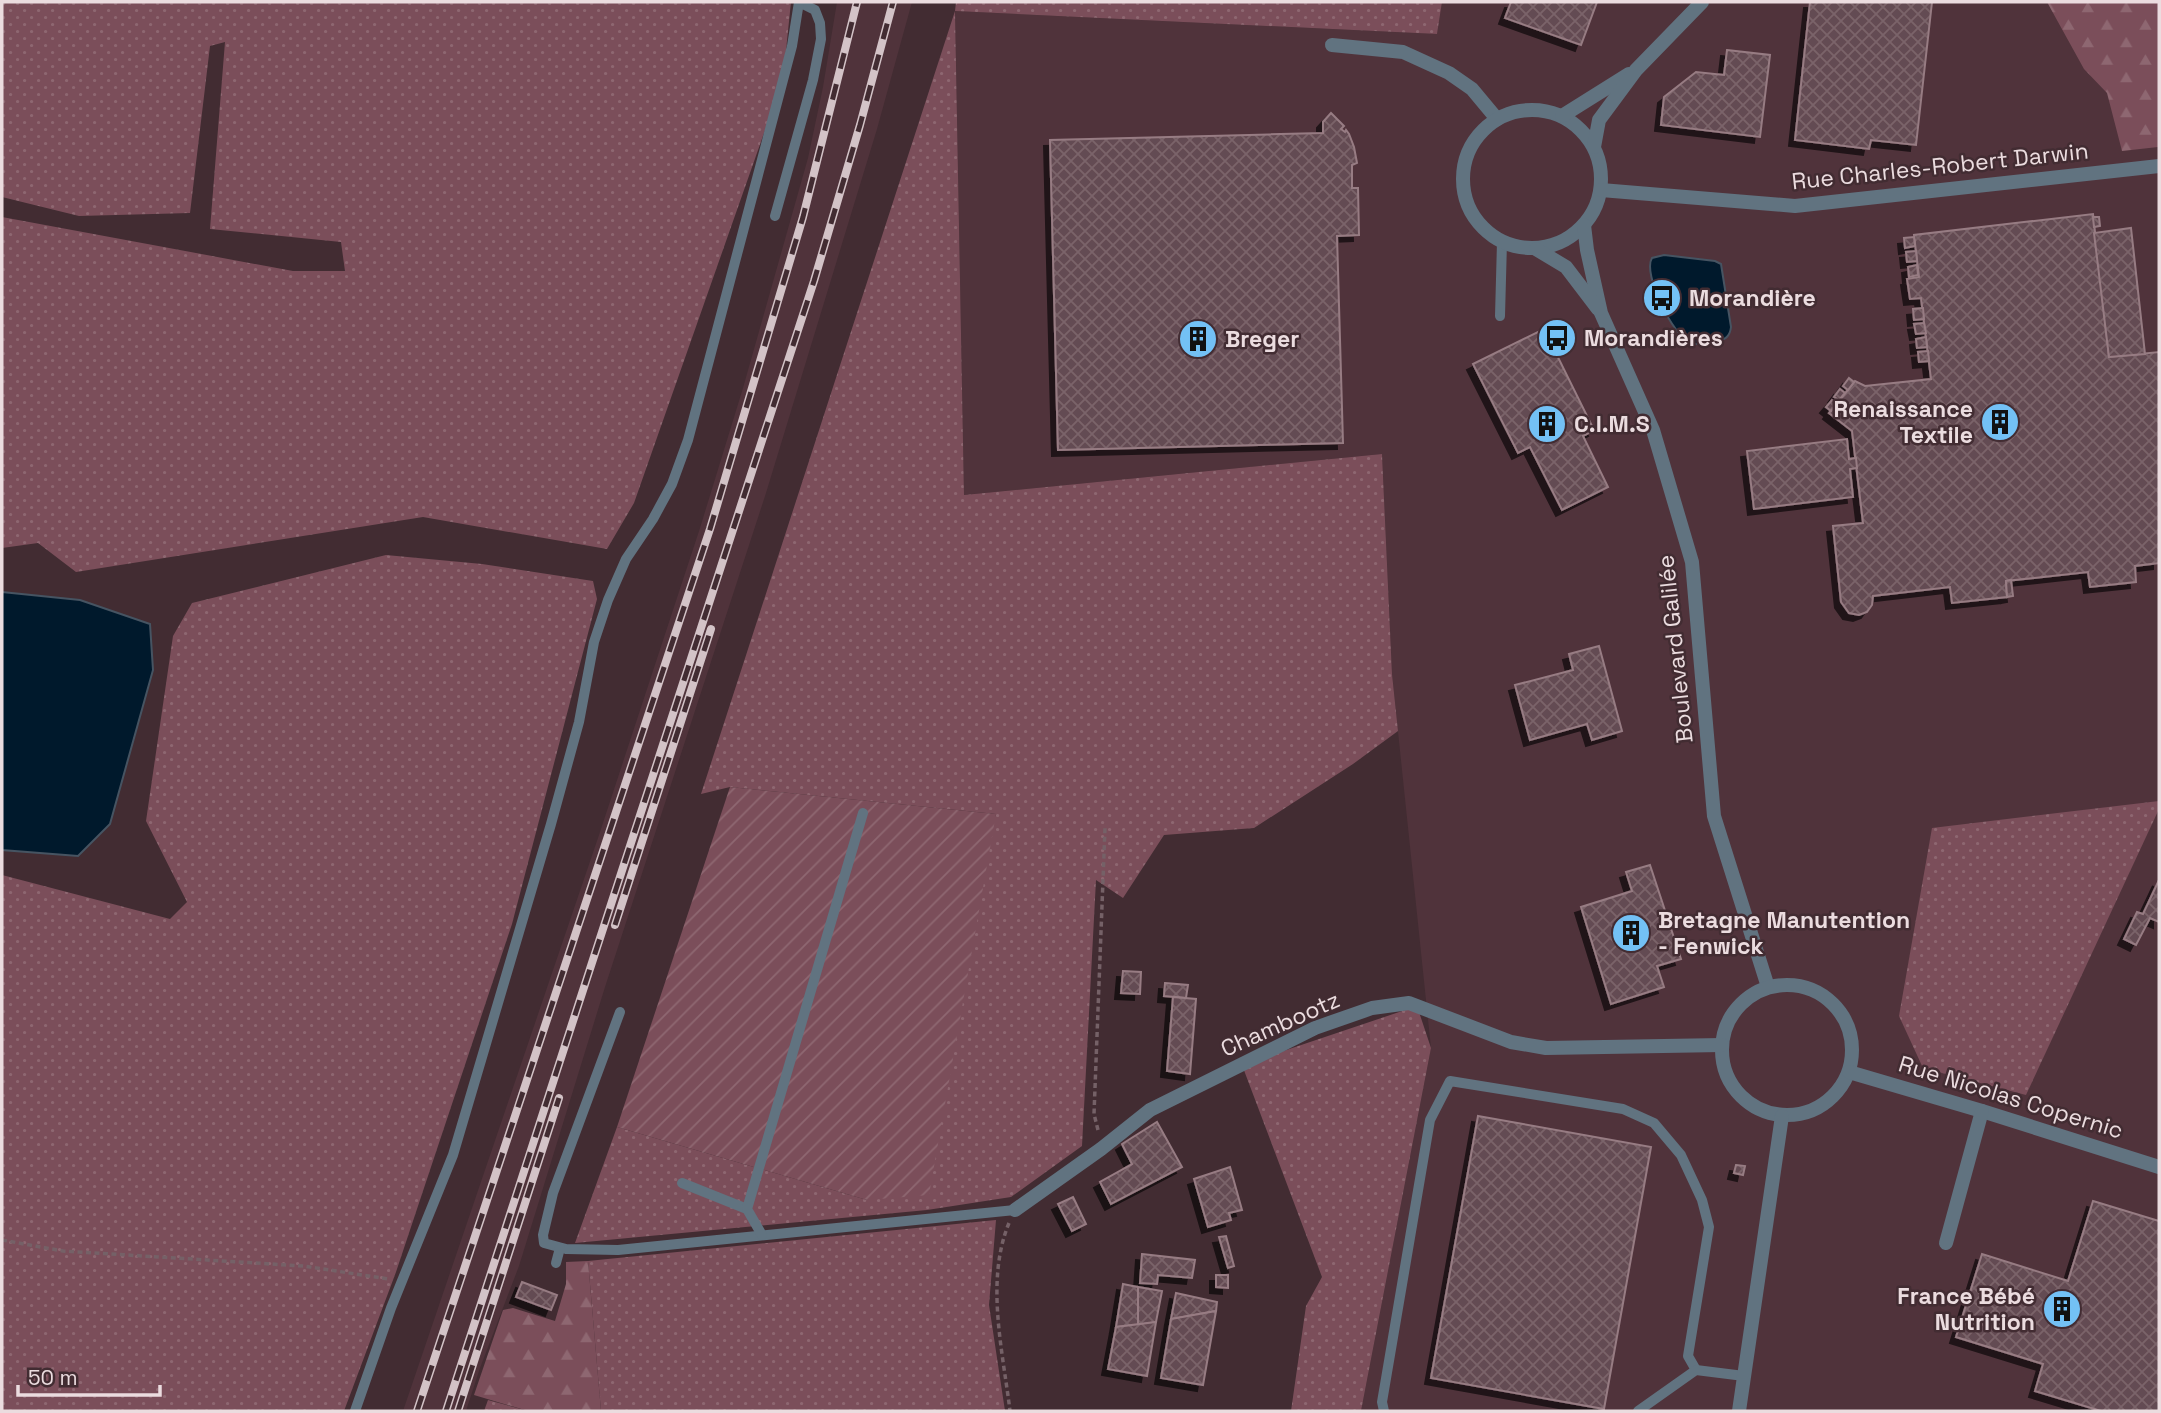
<svg xmlns="http://www.w3.org/2000/svg" width="2161" height="1413" font-family="'Space Grotesk',sans-serif">
	<defs>
		<pattern id="grass-dots" width="8" height="8" patternUnits="userSpaceOnUse" patternTransform="scale(1.75)"><rect width="8" height="8" fill="#7b4e5a"/><path d="M2 2h.1M6 6h.1" fill="none" stroke="#8e6771" stroke-width="1.8" stroke-linecap="round"/></pattern>
		<pattern id="forest-firs" width="22" height="20" patternUnits="userSpaceOnUse" patternTransform="scale(1.75)"><rect width="22" height="20" fill="#7b4e5a"/><path d="M5 1l3.5 6h-7zM16 11l3.5 6h-7z" fill="#8e6771"/></pattern>
		<pattern id="garden-furrows" width="10" height="10" patternUnits="userSpaceOnUse" patternTransform="scale(1.75)"><rect width="10" height="10" fill="#7b4e5a"/><path d="M-1 1l2-2M0 10L10 0M9 11l2-2" fill="none" stroke="#8e6771"/></pattern>
		<pattern id="building-cross-hatch" width="8" height="8" patternUnits="userSpaceOnUse" patternTransform="scale(1.75)"><rect width="8" height="8" fill="#644b52"/><path d="M0 0l8 8M0 8l8-8" fill="none" stroke="#7a646a"/></pattern>
		<filter id="shadow"><feDropShadow dx="-6" dy="6" stdDeviation="0" flood-color="#0009"/></filter>
	</defs>
	<rect width="100%" height="100%" fill="#422c32"/>
	<g fill="#50333b">
		<path d="M837,2H912L877,129L766,493L605,987L519,1266L480,1368L466,1411H403L599,835L700,528L743,388L808,158L823,87Z"/>
		<path d="M1442,2H2159V1411H1361L1431,1048L1392,674L1382,454L964,495L955,11L1437,34Z"/>
	</g>
	<g fill="url(#grass-dots)">
		<path d="M2,2H791L783,79L634,503L607,549L423,517L76,572L38,543L2,548V217L293,271H345L341,242L210,229L225,42L210,46L190,213L79,216L2,197Z"/>
		<path d="M956,2H1442L1437,34L955,11L964,495L1382,454L1392,674L1398,731L1353,764L1254,828L1164,835L1123,898L1096,880L1082,1146L1011,1197L927,1210L575,1243L617,1127L867,1200L996,814L730,787L701,794L955,11Z"/>
		<path d="M386,555L482,564L593,581L597,599L512,924L396,1272L344,1411H2V875L170,919L187,902L146,821L173,636L192,603Z"/>
		<path d="M2159,801V809L2026,1095L1923,1068L1899,1016L1932,828Z"/>
		<path d="M1417,1006L1431,1048L1361,1411H1291L1306,1306L1322,1277L1242,1065Z"/>
		<path d="M996,1220L989,1305L1005,1411H601L588,1261Z"/>
		<path d="M488,1400L528,1411H484Z"/>
	</g>
	<g fill="url(#forest-firs)">
		<path d="M2047,2H2159L2158,147L2122,151L2107,93L2084,69Z"/>
		<path d="M588,1261L601,1411H528L474,1395L503,1310L513,1308L555,1321L566,1284V1262Z"/>
	</g>
	<path fill="url(#garden-furrows)" d="M730,787L996,814L929,1195L867,1200L617,1127Z"/>
	<g fill="#00192c" stroke="#465462" stroke-width="2">
		<path d="M1664,255L1715,261L1721,264L1731,327C1730,335 1727,339 1718,341C1710,343 1699,346 1691,343C1673,337 1642,273 1652,258Z"/>
		<path d="M2,592L80,600L150,624L153,670L110,824L78,856L2,850Z"/>
	</g>
	<g fill="url(#building-cross-hatch)" stroke="#977c83" stroke-width="2" filter="url(#shadow)">
		<path d="M1511,2H1597L1581,45L1505,18Z"/>
		<path d="M1810,2H1932L1916,145L1871,140L1869,149L1795,140Z"/>
		<path d="M1727,50L1770,55L1760,137L1661,125L1664,97L1696,72L1724,75Z"/>
		<path d="M1331,113L1344,126L1341,129L1345,132L1346,130L1349,134L1354,147L1357,163L1352,165V188H1358L1359,235L1337,236L1343,443L1058,450L1050,140L1323,133V122Z"/>
		<path d="M2093,214L2109,357L2159,352V563L2135,566L2136,582L2090,587L2088,572L2006,581L2007,597L1952,603L1950,587L1873,596L1872,605L1867,612L1859,615L1849,613L1841,602L1833,526L1863,523L1852,431L1829,413L1855,381L1865,386L1931,379L1921,298L1910,299L1907,279L1919,277L1914,235Z"/>
		<path d="M2093,217H2099L2100,226L2094,227Z"/>
		<path d="M2131,228L2145,354L2109,357L2094,233Z"/>
		<path d="M1914,237L1915,246L1905,248L1904,238Z"/>
		<path d="M1916,251L1917,261L1907,262L1906,252Z"/>
		<path d="M1917,265L1918,275L1909,277L1908,267Z"/>
		<path d="M1923,308L1924,319L1914,320L1913,309Z"/>
		<path d="M1924,323L1926,333L1916,334L1914,324Z"/>
		<path d="M1544,329L1594,430L1583,436L1608,487L1562,510L1530,447L1518,453L1473,364Z"/>
		<path d="M1926,337L1927,347L1917,348L1916,339Z"/>
		<path d="M1928,351L1929,361L1919,362L1918,352Z"/>
		<path d="M1849,378L1854,382L1848,390L1843,386Z"/>
		<path d="M1840,389L1845,393L1839,400L1834,397Z"/>
		<path d="M1832,400L1837,403L1831,411L1826,407Z"/>
		<path d="M1847,439L1849,459L1856,458L1857,468L1850,469L1853,497L1754,509L1747,451Z"/>
		<path d="M2011,580L2013,596L2007,597L2006,581Z"/>
		<path d="M1599,646L1622,731L1592,740L1587,724L1530,740L1515,685L1573,670L1569,654Z"/>
		<path d="M1650,865L1681,959L1657,966L1664,987L1611,1004L1581,907L1632,891L1626,872Z"/>
		<path d="M2159,880V922L2150,918L2136,945L2124,939L2137,912L2143,914Z"/>
		<path d="M1123,971L1141,972L1140,994L1121,993Z"/>
		<path d="M1165,983L1188,985L1186,998L1164,996Z"/>
		<path d="M1173,997L1196,999L1190,1074L1167,1071Z"/>
		<path d="M1478,1116L1651,1147L1604,1409L1431,1378Z"/>
		<path d="M1157,1122L1182,1167L1111,1204L1100,1182L1132,1164L1122,1144Z"/>
		<path d="M1736,1165L1745,1166L1743,1175L1734,1173Z"/>
		<path d="M1230,1167L1242,1210L1229,1213L1231,1220L1208,1227L1194,1179Z"/>
		<path d="M1073,1197L1086,1224L1072,1231L1058,1204Z"/>
		<path d="M2093,1201L2159,1221V1411H2101L2035,1391L2043,1364L1956,1337L1982,1254L2068,1281Z"/>
		<path d="M1226,1236L1234,1266L1228,1268L1219,1237Z"/>
		<path d="M1142,1254L1195,1260L1192,1278L1158,1275L1157,1284L1140,1283Z"/>
		<path d="M1216,1275H1228V1288L1216,1287Z"/>
		<path d="M522,1282L557,1295L551,1310L516,1297Z"/>
		<path d="M1123,1284L1138,1287V1325L1116,1327Z"/>
		<path d="M1138,1287L1162,1291L1156,1322L1138,1325Z"/>
		<path d="M1176,1293L1217,1302L1216,1311L1171,1319Z"/>
		<path d="M1216,1311L1203,1385L1161,1378L1171,1319Z"/>
		<path d="M1156,1322L1147,1376L1108,1369L1116,1327Z"/>
	</g>
	<g fill="none" stroke-linecap="round" stroke-linejoin="round">
		<g stroke="#756167" stroke-width="3.5" stroke-dasharray="5 3.5" stroke-linecap="butt">
			<path d="M1098,1130L1094,1114L1105,828"/>
			<path d="M1009,1223C985,1281 1003,1352 1010,1411"/>
			<path d="M2,1240L63,1251L303,1266L389,1279"/>
		</g>
		<g stroke="#617380" stroke-width="10">
			<path d="M775,216L813,80L821,39L820,23L815,10L799,2"/>
			<path d="M1500,316L1502,242"/>
			<path d="M620,1012L553,1193L543,1235L544,1243L566,1249L618,1250L1015,1210"/>
			<path d="M682,1183L747,1209"/>
			<path d="M762,1235L747,1209L863,813"/>
			<path d="M556,1263L560,1248"/>
			<path d="M355,1411L391,1308L453,1155L551,824L579,722L594,642L608,600L626,559L653,519L672,484L688,440L792,46L799,2"/>
			<path d="M1384,1411L1382,1402L1430,1120L1450,1081L1623,1109L1654,1123L1681,1155L1702,1200L1709,1227L1688,1356L1696,1370"/>
			<path d="M1638,1411L1696,1370L1744,1376"/>
		</g>
		<g stroke="#617380" stroke-width="14">
			<path d="M1332,45L1403,52L1449,73L1472,89L1497,119"/>
			<circle cx="1532" cy="179" r="69"/>
			<path d="M1562,116L1629,74"/>
			<path d="M1594,147L1599,120L1636,70L1702,2"/>
			<path d="M1601,190L1795,206L2159,166"/>
			<path d="M1584,225L1587,250L1601,313L1653,430L1692,562L1714,816L1768,987"/>
			<path d="M1536,249L1566,267L1598,309"/>
			<circle cx="1787" cy="1050" r="65"/>
			<path d="M1849,1072L1982,1111L2159,1167"/>
			<path d="M1015,1210L1101,1149L1150,1110L1315,1028L1372,1008L1409,1003L1511,1042L1546,1048L1722,1045"/>
			<path d="M1946,1243L1982,1111"/>
			<path d="M1739,1411L1782,1116"/>
		</g>
		<defs>
			<g id="rail">
				<path d="M615,925L711,629"/>
				<path d="M417,1411L710,529L803,217L857,2"/>
				<path d="M446,1411L814,281L860,125L893,2"/>
				<path d="M458,1411L559,1098"/>
			</g>
		</defs>
		<use href="#rail" stroke="#d3c3c7" stroke-width="8"/>
		<use href="#rail" stroke="#422c32" stroke-width="5" stroke-dasharray="16" stroke-linecap="butt"/>
	</g>
	<defs>
		<symbol id="bus-disc" viewBox="-11 -11 22 22"><circle r="9.5" fill="#73c1f5" stroke="#422c32"/><path d="M-5-6H5V4H4V6H2V4H-2V6H-4V4H-5ZM-3.5-4V0h7V-4ZM-3.5 1.2v1.5H-2V1.2ZM2 1.2v1.5H3.5V1.2Z" fill="#111"/></symbol>
		<symbol id="building-disc" viewBox="-11 -11 22 22"><circle r="9.5" fill="#73c1f5" stroke="#422c32"/><path d="M-4-6H4V6H1V3H-1V6H-4ZM-2.5-4.3h1.7v1.8h-1.7ZM.8-4.3h1.7v1.8H.8ZM-2.5-1h1.7V.8h-1.7ZM.8-1h1.7V.8H.8Z" fill="#111"/></symbol>
	</defs>
	<g fill-rule="evenodd">
		<use href="#bus-disc" x="1640" y="276" width="44" height="44"/>
		<use href="#bus-disc" x="1535" y="316" width="44" height="44"/>
		<use href="#building-disc" x="1176" y="317" width="44" height="44"/>
		<use href="#building-disc" x="1978" y="400" width="44" height="44"/>
		<use href="#building-disc" x="1525" y="402" width="44" height="44"/>
		<use href="#building-disc" x="1609" y="911" width="44" height="44"/>
		<use href="#building-disc" x="2040" y="1287" width="44" height="44"/>
	</g>
	<g text-anchor="middle" dominant-baseline="central" stroke-width="5" stroke-linejoin="round" paint-order="stroke">
		<g font-size="23" fill="#ebdcdf" stroke="#422c32">
			<text transform="translate(1940 166) rotate(-6)">Rue Charles-Robert Darwin</text>
			<text transform="translate(1675 649) rotate(-96)">Boulevard Galilée</text>
			<text transform="translate(1280 1024) rotate(-24)">Chambootz</text>
			<text transform="translate(2011 1097) rotate(17)">Rue Nicolas Copernic</text>
		</g>
		<g font-size="23" font-weight="bold" fill="#ebdcdf" stroke="#422c32" text-anchor="start">
			<text x="1689" y="298">Morandière</text>
			<text x="1584" y="338">Morandières</text>
			<text x="1225" y="339">Breger</text>
			<text x="1973" y="409" text-anchor="end">Renaissance<tspan x="1973" dy="26">Textile</tspan></text>
			<text x="1574" y="424">C.I.M.S</text>
			<text x="1658" y="920">Bretagne Manutention<tspan x="1658" dy="26">- Fenwick</tspan></text>
			<text x="2035" y="1296" text-anchor="end">France Bébé<tspan x="2035" dy="26">Nutrition</tspan></text>
		</g>
	</g>
	<rect width="2161" height="1413" fill="none" stroke="#ebdcdf" stroke-width="7"/>
	<path d="M18 1385v10h142v-10" fill="none" stroke="#ebdcdf" stroke-width="3.5"/>
	<text x="28" y="1385" font-size="21" fill="#ebdcdf" stroke="#422c32" stroke-width="5" paint-order="stroke">50 m</text>
</svg>
